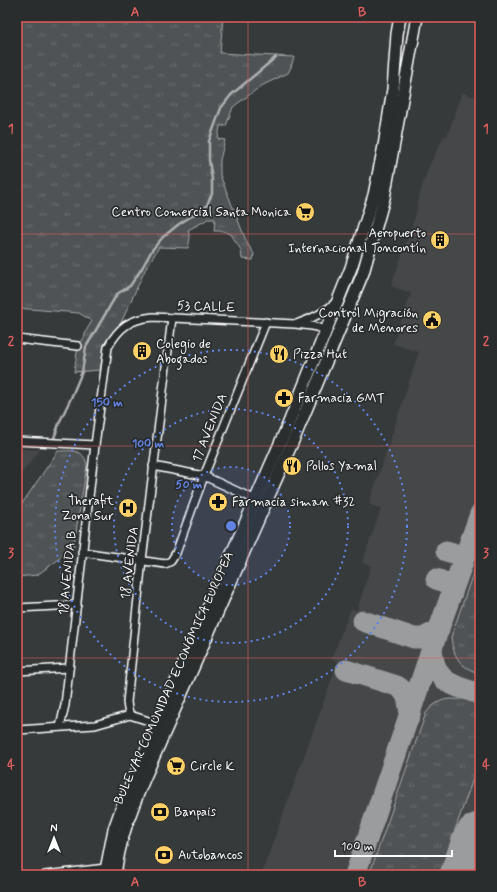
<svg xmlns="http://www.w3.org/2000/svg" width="497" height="892" font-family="Mynerve,sans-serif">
	<defs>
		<pattern id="grass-tufts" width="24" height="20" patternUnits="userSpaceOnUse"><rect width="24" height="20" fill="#505354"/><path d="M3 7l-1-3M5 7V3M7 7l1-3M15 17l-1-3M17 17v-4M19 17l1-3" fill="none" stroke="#6a6d6e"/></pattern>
	</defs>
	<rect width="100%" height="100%" fill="#373a3b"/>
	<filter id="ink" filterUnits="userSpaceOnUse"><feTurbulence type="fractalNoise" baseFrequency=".025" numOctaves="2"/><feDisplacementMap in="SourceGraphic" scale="8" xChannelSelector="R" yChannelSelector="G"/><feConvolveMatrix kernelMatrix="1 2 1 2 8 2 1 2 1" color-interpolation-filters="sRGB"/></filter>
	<g filter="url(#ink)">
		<g fill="#444748">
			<path d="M462,93L480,98V875H261L338,662L331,659L351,609L357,610L371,566L362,563L381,509L369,504L419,352L393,344L411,293L391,286L416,214L417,204L428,168L444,136H447Z"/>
			<path d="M17,449L40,450L17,479Z"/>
		</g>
		<g fill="url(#grass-tufts)" stroke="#a8a9aa">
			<path d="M17,17H223L220,53L294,57L291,67L288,73L261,86L233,107L226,126H220L218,139L225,140L220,160V175L247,243L254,254L253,260L242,259L241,250L231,234L223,231H214L215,219H207L205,221L188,230L190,238L188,248L159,247L145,270L120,325L106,343L100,370L74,372L78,346L84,338L86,331L92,321L79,313L17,308Z"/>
			<path d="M58,451C71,451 84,448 87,465L73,550L63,553L58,560L37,575L17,577V511Z"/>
			<path d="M480,553V677L476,676V672C459,666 453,655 451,637Z"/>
			<path d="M464,698L476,702L480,705V759L439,875H369L426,713C432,705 441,699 451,699C455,699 459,700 464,698Z"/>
		</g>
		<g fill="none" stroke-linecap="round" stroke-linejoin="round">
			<path stroke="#adaeaf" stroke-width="2.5" d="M54,438L60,421L71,398L82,372L86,347L117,294L130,286L142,268L152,250L163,237L179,224L206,207L212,194V179L209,160V141L221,108L231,95L276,57"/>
			<g stroke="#9b9c9d" stroke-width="21">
				<path d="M446,551C454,553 461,555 462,565"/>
				<path d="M436,579C445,582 450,584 452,593"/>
				<path d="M363,621L414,638H423L439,630"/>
				<path d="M432,648C434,683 452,685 480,694"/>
				<path d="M346,670L397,686C409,693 408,702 410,715"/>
				<path d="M355,875L432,648L480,514"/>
			</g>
			<path stroke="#9b9c9d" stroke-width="53" d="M467,875L480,839"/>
			<defs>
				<g id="street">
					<path d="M299,323C314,318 325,312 336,302"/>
					<path d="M17,339L78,346"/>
					<path d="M17,441L95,445"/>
					<path d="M153,466L204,476L256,500"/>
					<path d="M82,552L165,564L171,561L176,553L204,476L266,322"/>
					<path d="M17,608L77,605"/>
					<path d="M17,671L69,668"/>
					<path d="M130,715L128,709L127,702L142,560L172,318"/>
					<path d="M60,727L65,705L95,445L108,347C119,327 130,319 153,317L295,324L312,326L326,330"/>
					<path d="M17,730L95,725L130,715L158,724"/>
					<path d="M45,875L106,868"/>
				</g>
				<g id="primary">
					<path d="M105,875L114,829L124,801L288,425L351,268L374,195L384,146L393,89L397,34L400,17"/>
					<path d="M115,875C119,841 131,810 144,779L296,434L363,273L384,198L417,17"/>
				</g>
			</defs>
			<use href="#street" stroke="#fff" stroke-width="10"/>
			<use href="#primary" stroke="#fff" stroke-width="14"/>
			<use href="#street" stroke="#2a2d2e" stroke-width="7"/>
			<use href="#primary" stroke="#2a2d2e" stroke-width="11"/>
		</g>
	</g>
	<path fill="none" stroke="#e05e5e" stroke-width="1" stroke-opacity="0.55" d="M248,17V875M17,234H480M17,446H480M17,658H480"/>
	<circle cx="231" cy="526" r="59" fill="#6183e4" fill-opacity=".12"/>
	<g fill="none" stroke="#6183e4" stroke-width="2" stroke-dasharray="2 4">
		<circle cx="231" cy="526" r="59"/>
		<circle cx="231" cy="526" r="117"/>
		<circle cx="231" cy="526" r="176"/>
	</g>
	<defs>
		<symbol id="supermarket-disc" viewBox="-11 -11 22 22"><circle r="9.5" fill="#ffd166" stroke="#2a2d2e"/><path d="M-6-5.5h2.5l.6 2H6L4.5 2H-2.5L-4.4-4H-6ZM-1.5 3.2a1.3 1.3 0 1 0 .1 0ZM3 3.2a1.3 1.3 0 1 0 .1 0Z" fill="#111"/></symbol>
		<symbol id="building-disc" viewBox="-11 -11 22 22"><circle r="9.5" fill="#ffd166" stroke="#2a2d2e"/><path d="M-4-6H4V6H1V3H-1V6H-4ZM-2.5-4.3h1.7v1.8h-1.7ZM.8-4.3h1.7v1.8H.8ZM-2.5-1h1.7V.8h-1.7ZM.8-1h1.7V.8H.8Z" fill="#111"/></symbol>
		<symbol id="civic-disc" viewBox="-11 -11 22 22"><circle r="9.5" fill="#ffd166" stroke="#2a2d2e"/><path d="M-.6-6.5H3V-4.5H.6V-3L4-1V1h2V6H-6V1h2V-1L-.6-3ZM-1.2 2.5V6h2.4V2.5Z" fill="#111"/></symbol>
		<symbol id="restaurant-disc" viewBox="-11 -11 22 22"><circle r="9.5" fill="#ffd166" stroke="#2a2d2e"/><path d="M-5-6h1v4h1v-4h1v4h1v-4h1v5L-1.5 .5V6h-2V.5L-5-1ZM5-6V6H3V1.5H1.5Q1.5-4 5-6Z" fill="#111"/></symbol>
		<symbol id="pharmacy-disc" viewBox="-11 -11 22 22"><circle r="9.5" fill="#ffd166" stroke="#2a2d2e"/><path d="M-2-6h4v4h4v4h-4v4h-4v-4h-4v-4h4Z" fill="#111"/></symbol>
		<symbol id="hospital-disc" viewBox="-11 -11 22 22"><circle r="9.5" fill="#ffd166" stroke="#2a2d2e"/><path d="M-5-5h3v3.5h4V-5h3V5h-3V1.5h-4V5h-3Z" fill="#111"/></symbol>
		<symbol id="bank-disc" viewBox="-11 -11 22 22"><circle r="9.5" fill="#ffd166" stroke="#2a2d2e"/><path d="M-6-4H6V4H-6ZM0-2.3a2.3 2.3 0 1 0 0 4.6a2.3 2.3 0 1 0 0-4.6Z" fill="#111"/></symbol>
	</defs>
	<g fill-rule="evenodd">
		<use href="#supermarket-disc" x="294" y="201" width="22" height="22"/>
		<use href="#building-disc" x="429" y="229" width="22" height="22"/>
		<use href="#civic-disc" x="421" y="309" width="22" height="22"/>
		<use href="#building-disc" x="131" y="340" width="22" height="22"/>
		<use href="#restaurant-disc" x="268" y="343" width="22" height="22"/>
		<use href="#pharmacy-disc" x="273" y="387" width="22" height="22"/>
		<use href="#restaurant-disc" x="281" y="455" width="22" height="22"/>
		<use href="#pharmacy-disc" x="207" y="491" width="22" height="22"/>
		<use href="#hospital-disc" x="117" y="497" width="22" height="22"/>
		<use href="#supermarket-disc" x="165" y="755" width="22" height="22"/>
		<use href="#bank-disc" x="149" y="801" width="22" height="22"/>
		<use href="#bank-disc" x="153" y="844" width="22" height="22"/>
	</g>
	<g text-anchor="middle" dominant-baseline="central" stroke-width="3.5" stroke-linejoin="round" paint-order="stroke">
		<g font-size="13" fill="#fff" stroke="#2a2d2e" text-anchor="start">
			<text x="291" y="212" text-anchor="end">Centro Comercial Santa Monica</text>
			<text x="426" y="233" text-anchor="end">Aeropuerto<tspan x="426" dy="15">Internacional Toncontín</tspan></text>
			<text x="418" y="313" text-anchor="end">Control Migración<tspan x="418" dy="15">de Menores</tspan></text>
			<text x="156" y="344">Colegio de<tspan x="156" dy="15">Abogados</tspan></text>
			<text x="293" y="354">Pizza Hut</text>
			<text x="298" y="398">Farmacia GMT</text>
			<text x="306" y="466">Pollos Yamal</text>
			<text x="114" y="501" text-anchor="end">Therafit<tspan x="114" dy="15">Zona Sur</tspan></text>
			<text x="232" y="502">Farmacia siman #32</text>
			<text x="190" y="766">Circle K</text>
			<text x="174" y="812">Banpais</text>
			<text x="178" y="855">Autobancos</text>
		</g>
		<g font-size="13" fill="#fff" stroke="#2a2d2e">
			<text transform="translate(206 307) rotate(2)">53 CALLE</text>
			<text transform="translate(210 428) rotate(-68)">17 AVENIDA</text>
			<text transform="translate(130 563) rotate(-83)">18 AVENIDA</text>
			<text transform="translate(68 573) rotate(-84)">18 AVENIDA B</text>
			<text transform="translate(174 678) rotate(-66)">BULEVAR COMUNIDAD ECONÓMICA EUROPEA</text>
		</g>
	</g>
	<circle cx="231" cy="526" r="6" fill="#6183e4" stroke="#2a2d2e" stroke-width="2"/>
	<g font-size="12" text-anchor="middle" font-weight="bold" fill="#6183e4" stroke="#2a2d2e" stroke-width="3.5" stroke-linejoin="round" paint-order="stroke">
		<text x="107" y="406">150 m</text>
		<text x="148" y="447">100 m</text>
		<text x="189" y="488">50 m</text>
	</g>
	<rect width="497" height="892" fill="none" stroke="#2a2d2e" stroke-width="44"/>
	<g transform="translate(54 838)" stroke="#2a2d2e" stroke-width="3" paint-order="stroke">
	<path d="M0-3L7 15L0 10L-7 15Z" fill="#ffffff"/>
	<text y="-6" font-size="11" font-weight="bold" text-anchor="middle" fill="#ffffff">N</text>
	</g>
	<path d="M335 850v6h117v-6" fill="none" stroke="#ffffff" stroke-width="2"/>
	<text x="341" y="850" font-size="12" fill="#ffffff" stroke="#2a2d2e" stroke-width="3" paint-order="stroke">100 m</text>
	<rect x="22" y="22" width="453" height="848" fill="none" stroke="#e05e5e" stroke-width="1.5"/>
	<g font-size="13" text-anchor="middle" font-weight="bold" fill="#e05e5e">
		<text x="135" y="16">A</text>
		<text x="362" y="16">B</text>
		<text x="11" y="133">1</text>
		<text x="486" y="133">1</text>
		<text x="11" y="345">2</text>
		<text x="486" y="345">2</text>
		<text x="11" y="557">3</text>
		<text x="486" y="557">3</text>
		<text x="11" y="769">4</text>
		<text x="486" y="769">4</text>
		<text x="135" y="886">A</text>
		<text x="362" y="886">B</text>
	</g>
</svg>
